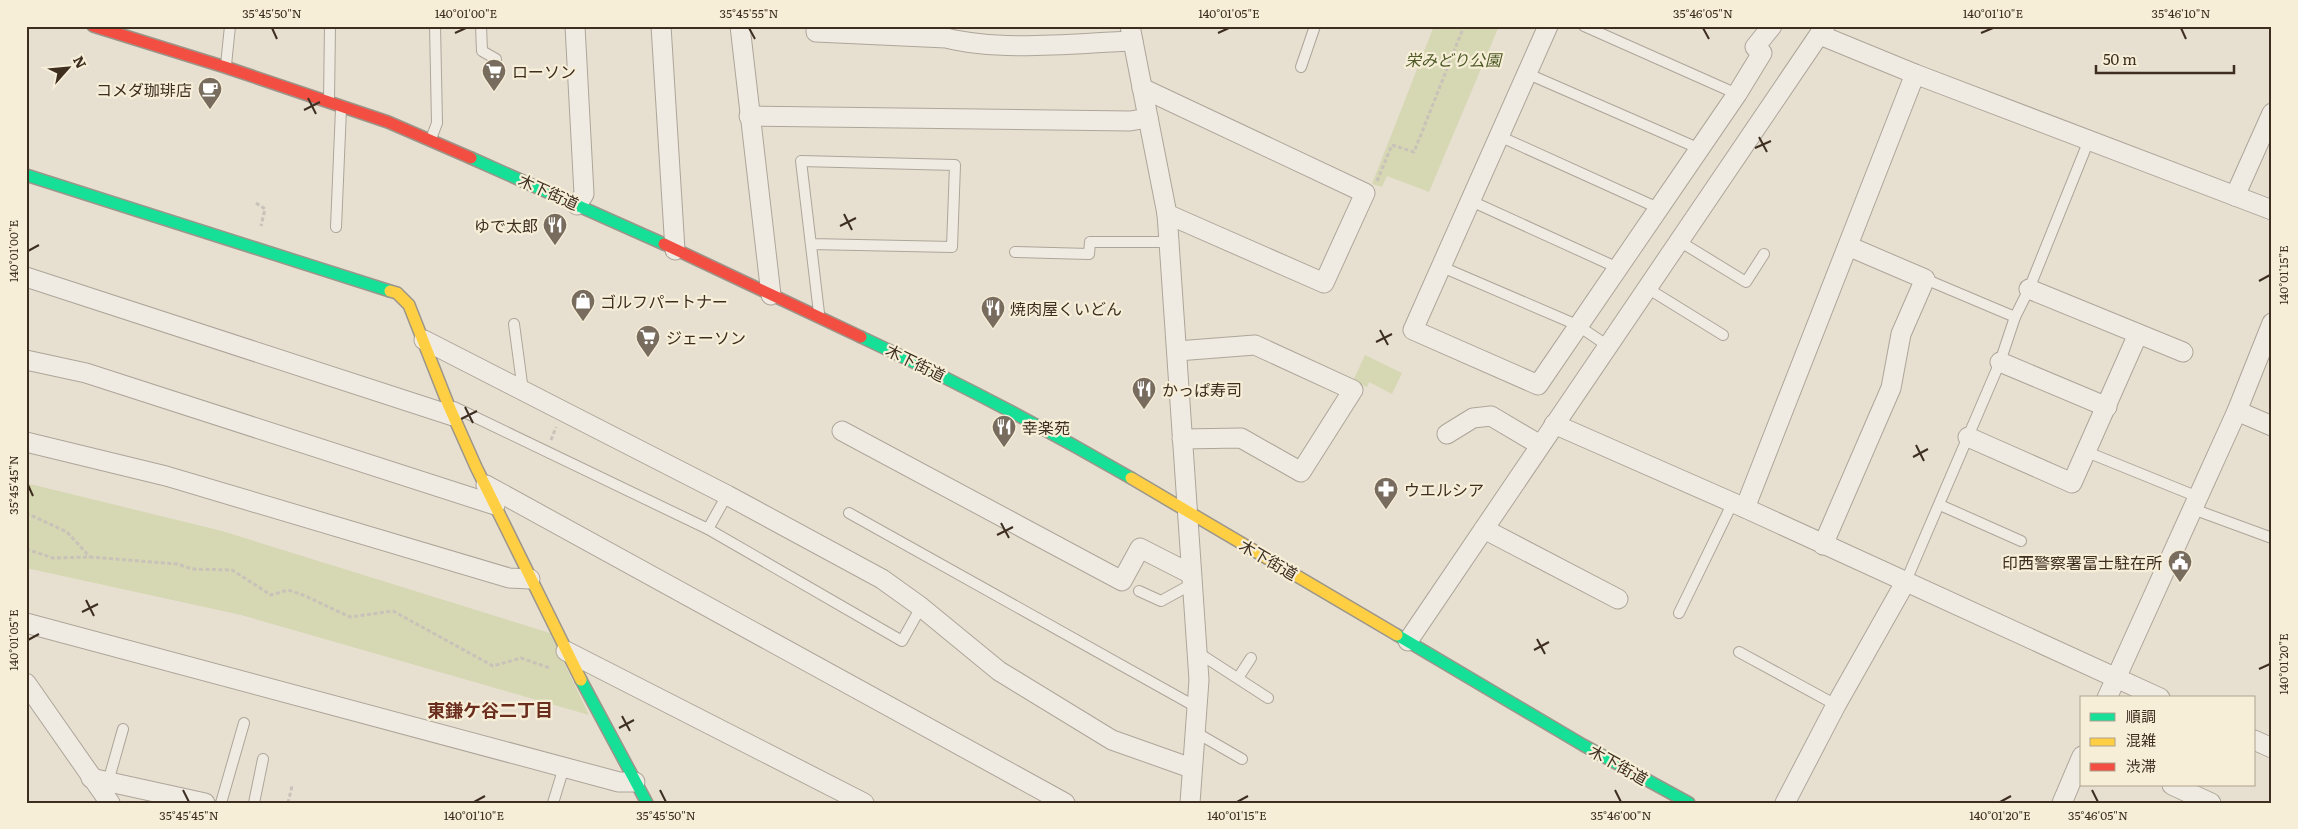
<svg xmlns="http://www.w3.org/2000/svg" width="2298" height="829" font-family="Literata,'Noto Sans JP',serif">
	<rect width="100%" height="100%" fill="#e7e0d1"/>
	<g fill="#d6d7b3">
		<path d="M1434,26H1499L1429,192L1387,176L1382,187L1372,184Z"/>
		<path d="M1365,355L1402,373L1392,394L1369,382L1367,387L1353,381Z"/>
		<path d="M26,483L222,531L550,633L589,715L241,615L26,568Z"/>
	</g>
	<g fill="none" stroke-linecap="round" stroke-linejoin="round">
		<defs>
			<g id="lane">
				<path d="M481,26L482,51L496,59"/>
				<path d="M1584,26L1737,94"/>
				<path d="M226,65L230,26"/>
				<path d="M1301,67L1315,26"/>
				<path d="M1526,73L1700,149"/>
				<path d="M329,100L330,26"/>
				<path d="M1499,136L1658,208"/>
				<path d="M431,139L437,123L435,26"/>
				<path d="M1471,201L1618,268"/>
				<path d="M336,227L341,109"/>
				<path d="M1679,241L1746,282L1764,254"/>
				<path d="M811,244L952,247L955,165L801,161L819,313"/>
				<path d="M1015,252L1089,254L1090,242H1169"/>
				<path d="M1442,267L1577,325L1608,346"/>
				<path d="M1925,279L2015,317"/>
				<path d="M1647,288L1723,335"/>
				<path d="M514,324L523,391"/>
				<path d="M454,407L708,529L902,641L921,607"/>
				<path d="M2087,452L2198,497"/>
				<path d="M1940,505L2021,541"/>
				<path d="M2193,509L2272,538"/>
				<path d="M849,513L1198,708"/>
				<path d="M708,529L727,495"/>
				<path d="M1906,581L2000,362L2015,317L2029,289L2089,140"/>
				<path d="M1139,591L1161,601L1192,584"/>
				<path d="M1679,613L1733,502"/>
				<path d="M1197,652L1268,698"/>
				<path d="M1739,652L1836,705"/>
				<path d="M1238,678L1251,658"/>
				<path d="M1195,732L1242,759"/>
				<path d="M108,782L123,729"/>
				<path d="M221,803L244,723"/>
				<path d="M254,803L263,759"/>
				<path d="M553,803L564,767"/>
			</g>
			<g id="street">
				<path d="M575,26L584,194L577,205"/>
				<path d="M661,26L675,250"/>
				<path d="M740,26L771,295"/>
				<path d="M816,26V32L946,38C1002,52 1075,43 1133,41"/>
				<path d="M1130,26L1167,214L1169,242L1199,680L1190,803"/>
				<path d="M1548,26L1413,330L1538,385L1737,94L1762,53L1755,47L1772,26"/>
				<path d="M1820,35L1915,74L2272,210"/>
				<path d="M1142,88L1365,193L1324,283L1167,214"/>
				<path d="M749,116L1130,121L1148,118"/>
				<path d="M2235,196L2272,113"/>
				<path d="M26,277L453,416"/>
				<path d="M2029,289L2183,352"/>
				<path d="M424,340L727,495L882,579L921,607L999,671L1112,740L1191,768"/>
				<path d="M1177,351L1255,345L1353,390L1301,472L1241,438L1182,439"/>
				<path d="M26,360L86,373L495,505"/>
				<path d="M2000,362L2107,407"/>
				<path d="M2237,411L2272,426"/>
				<path d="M1554,424L1745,508L2160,698"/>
				<path d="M842,431L1122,581L1140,548L1191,574"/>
				<path d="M1447,434L1473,418L1491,416L1540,445"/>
				<path d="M1968,437L2072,483L2138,334"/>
				<path d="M26,442L166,476L509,578L530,579"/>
				<path d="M486,485L1065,803"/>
				<path d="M1745,508L1915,74"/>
				<path d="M1484,529L1618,599"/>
				<path d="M1823,545L1891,388L1901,334L1925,279L1848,246"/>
				<path d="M26,623L619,782H635"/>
				<path d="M1408,641L1825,26"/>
				<path d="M566,651L864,803"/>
				<path d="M26,683L110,803"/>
				<path d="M2107,698L2237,411L2272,323"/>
				<path d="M2254,740L2272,748"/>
				<path d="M91,778L205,803"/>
				<path d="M2172,785L2211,803"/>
				<path d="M1785,803L1836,705L1906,581"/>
				<path d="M2062,803L2082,756"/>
			</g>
			<g id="fast">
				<path d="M471,158L664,244"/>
				<path d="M26,175L390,291"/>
				<path d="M861,337C953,380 1043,427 1131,478"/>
				<path d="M1397,635L1583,745L1689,803"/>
				<path d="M581,680L647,803"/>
			</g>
			<g id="slow">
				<path d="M390,291L397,293L409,305L448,404L476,467L581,680"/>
				<path d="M1131,478L1397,635"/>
			</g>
			<g id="jam">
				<path d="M93,26L225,67L388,122L471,158"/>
				<path d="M664,244L861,337"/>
			</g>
		</defs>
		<use href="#lane" stroke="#ada599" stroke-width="12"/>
		<use href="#street" stroke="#ada599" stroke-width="21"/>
		<use href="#fast" stroke="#9c958a" stroke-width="14"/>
		<use href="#slow" stroke="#9c958a" stroke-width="14"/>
		<use href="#jam" stroke="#9c958a" stroke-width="14"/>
		<g stroke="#c8c2b9" stroke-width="3" stroke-dasharray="4 2.5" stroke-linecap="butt">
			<path d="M1377,181L1392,145L1414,152L1464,26"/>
			<path d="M256,203L265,209L261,226"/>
			<path d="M551,440L556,427"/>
			<path d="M26,513L67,532L90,557"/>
			<path d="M26,549L53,558L90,557L177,564L192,569L232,570L271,595L288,590L303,595L350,617L393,611L493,666L521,658L550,668"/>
			<path d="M288,803L292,786"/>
		</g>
		<use href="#lane" stroke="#efebe3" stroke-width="10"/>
		<use href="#street" stroke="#efebe3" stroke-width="19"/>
		<use href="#fast" stroke="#16e098" stroke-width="11"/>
		<use href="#slow" stroke="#ffcf43" stroke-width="11"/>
		<use href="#jam" stroke="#f24e42" stroke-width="11"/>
	</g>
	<path fill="none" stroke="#3d2e20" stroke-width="2" d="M272,28L277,39M749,28L755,39M1703,28L1709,39M2181,28L2186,39M455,33L466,28M1218,33L1229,28M1981,33L1993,28M308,98L316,114M304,110L320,102M1759,137L1767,152M1755,148L1771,141M844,214L852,230M840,226L856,218M28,251L39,245M2259,281L2270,275M1380,330L1388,345M1376,342L1392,334M465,407L473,423M461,419L477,411M1916,445L1924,461M1913,457L1928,449M28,485L33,496M1001,523L1009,538M997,535L1013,527M86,600L94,616M82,612L98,604M1537,639L1545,654M28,640L39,634M1534,650L1549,642M2259,669L2270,664M622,716L630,731M619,728L634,720M183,790L189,802M660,790L666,802M1615,790L1621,802M2092,790L2098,802M474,802L485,796M1237,802L1248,796M2000,802L2011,796"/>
	<defs>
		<symbol id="supermarket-pin" viewBox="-11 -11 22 30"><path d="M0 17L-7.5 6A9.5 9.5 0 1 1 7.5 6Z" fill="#786c5e" stroke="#f7eed8"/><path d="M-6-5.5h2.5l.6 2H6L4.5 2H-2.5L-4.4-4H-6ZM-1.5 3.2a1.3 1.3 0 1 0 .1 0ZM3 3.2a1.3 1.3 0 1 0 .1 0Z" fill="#fff"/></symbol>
		<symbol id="cafe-pin" viewBox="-11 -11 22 30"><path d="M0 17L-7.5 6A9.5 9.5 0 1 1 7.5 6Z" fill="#786c5e" stroke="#f7eed8"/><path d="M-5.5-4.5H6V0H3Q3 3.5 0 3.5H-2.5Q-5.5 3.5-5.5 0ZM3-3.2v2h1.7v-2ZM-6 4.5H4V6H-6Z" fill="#fff"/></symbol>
		<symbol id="restaurant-pin" viewBox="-11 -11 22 30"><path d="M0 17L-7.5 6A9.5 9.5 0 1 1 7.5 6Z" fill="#786c5e" stroke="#f7eed8"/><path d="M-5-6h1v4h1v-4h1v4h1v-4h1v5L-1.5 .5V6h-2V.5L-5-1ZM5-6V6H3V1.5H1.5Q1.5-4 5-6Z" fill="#fff"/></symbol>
		<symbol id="shop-pin" viewBox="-11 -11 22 30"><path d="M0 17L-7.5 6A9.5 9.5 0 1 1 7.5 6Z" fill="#786c5e" stroke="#f7eed8"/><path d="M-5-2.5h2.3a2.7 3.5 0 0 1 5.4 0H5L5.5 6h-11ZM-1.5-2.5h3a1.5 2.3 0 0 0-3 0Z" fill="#fff"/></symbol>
		<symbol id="pharmacy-pin" viewBox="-11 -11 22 30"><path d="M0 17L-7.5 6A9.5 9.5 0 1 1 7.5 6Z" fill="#786c5e" stroke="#f7eed8"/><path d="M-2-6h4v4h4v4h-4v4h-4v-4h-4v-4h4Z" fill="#fff"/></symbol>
		<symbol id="civic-pin" viewBox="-11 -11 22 30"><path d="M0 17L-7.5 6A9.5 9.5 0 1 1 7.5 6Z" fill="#786c5e" stroke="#f7eed8"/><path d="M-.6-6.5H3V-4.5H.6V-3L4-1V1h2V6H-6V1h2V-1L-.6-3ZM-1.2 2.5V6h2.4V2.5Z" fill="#fff"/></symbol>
	</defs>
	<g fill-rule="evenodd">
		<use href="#supermarket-pin" x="480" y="57" width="28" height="38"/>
		<use href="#cafe-pin" x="196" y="75" width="28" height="38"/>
		<use href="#restaurant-pin" x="541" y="211" width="28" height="38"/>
		<use href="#shop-pin" x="569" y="287" width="28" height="38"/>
		<use href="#restaurant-pin" x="979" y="294" width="28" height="38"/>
		<use href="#supermarket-pin" x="634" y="323" width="28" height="38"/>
		<use href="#restaurant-pin" x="1130" y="375" width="28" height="38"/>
		<use href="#restaurant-pin" x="990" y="413" width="28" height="38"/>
		<use href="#pharmacy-pin" x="1372" y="475" width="28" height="38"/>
		<use href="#civic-pin" x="2166" y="548" width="28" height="38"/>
	</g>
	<g text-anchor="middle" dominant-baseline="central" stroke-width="4.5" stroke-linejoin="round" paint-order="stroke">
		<g font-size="16" font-style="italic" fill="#4d5a26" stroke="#f7eed8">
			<text x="1453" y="59">栄みどり公園</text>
		</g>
		<g font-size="16" fill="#3d2e20" stroke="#f7eed8" text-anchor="start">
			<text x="512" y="71">ローソン</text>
			<text x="192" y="89" text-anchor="end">コメダ珈琲店</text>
			<text x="538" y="225" text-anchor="end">ゆで太郎</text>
			<text x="600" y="301">ゴルフパートナー</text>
			<text x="1010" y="308">焼肉屋くいどん</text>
			<text x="666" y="337">ジェーソン</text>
			<text x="1162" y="389">かっぱ寿司</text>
			<text x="1022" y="427">幸楽苑</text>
			<text x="1404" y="489">ウエルシア</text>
			<text x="2162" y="562" text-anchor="end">印西警察署冨士駐在所</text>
		</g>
		<g font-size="16" fill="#3d2e20" stroke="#f7eed8">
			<text transform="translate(549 191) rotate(24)">木下街道</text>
			<text transform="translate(916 362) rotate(26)">木下街道</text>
			<text transform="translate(1269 559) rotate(30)">木下街道</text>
			<text transform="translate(1619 764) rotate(29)">木下街道</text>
		</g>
		<g font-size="18" font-weight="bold" fill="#6b2e1e" stroke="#f7eed8">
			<text x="490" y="709">東鎌ケ谷二丁目</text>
		</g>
	</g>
	<rect width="2298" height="829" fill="none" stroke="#f7eed8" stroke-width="55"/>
	<rect x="2080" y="696" width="175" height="90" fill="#f7eed8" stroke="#ada18e"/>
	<rect x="2090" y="713" width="25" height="8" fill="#16e098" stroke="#ada18e"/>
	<text x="2126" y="722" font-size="15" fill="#3d2e20">順調</text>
	<rect x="2090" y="738" width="25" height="8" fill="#ffcf43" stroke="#ada18e"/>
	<text x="2126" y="746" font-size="15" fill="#3d2e20">混雑</text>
	<rect x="2090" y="763" width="25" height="8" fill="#f24e42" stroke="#ada18e"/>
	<text x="2126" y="772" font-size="15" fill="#3d2e20">渋滞</text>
	<g transform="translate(68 68) rotate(63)" stroke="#f7eed8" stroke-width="4" paint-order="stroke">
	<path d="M0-4L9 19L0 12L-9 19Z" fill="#3d2e20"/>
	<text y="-8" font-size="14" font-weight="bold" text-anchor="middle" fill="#3d2e20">N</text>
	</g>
	<path d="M2096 65v8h138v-8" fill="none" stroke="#3d2e20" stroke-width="2.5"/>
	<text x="2103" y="65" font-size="15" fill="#3d2e20" stroke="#f7eed8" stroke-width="4" paint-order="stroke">50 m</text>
	<rect x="28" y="28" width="2242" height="774" fill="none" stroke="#3d2e20" stroke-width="2"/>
	<g font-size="12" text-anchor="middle" fill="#3d2e20">
		<text x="272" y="18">35°45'50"N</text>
		<text x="466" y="18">140°01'00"E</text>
		<text x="749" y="18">35°45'55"N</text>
		<text x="1229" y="18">140°01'05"E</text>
		<text x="1703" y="18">35°46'05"N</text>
		<text x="1993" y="18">140°01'10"E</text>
		<text x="2181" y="18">35°46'10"N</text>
		<text transform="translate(14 251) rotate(-90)" y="4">140°01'00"E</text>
		<text transform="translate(2284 275) rotate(-90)" y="4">140°01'15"E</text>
		<text transform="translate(14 485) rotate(-90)" y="4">35°45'45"N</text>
		<text transform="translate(14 640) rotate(-90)" y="4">140°01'05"E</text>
		<text transform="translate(2284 664) rotate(-90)" y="4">140°01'20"E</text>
		<text x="189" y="820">35°45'45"N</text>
		<text x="474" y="820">140°01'10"E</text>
		<text x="666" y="820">35°45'50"N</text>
		<text x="1237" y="820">140°01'15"E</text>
		<text x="1621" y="820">35°46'00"N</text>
		<text x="2000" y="820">140°01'20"E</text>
		<text x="2098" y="820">35°46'05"N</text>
	</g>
</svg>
